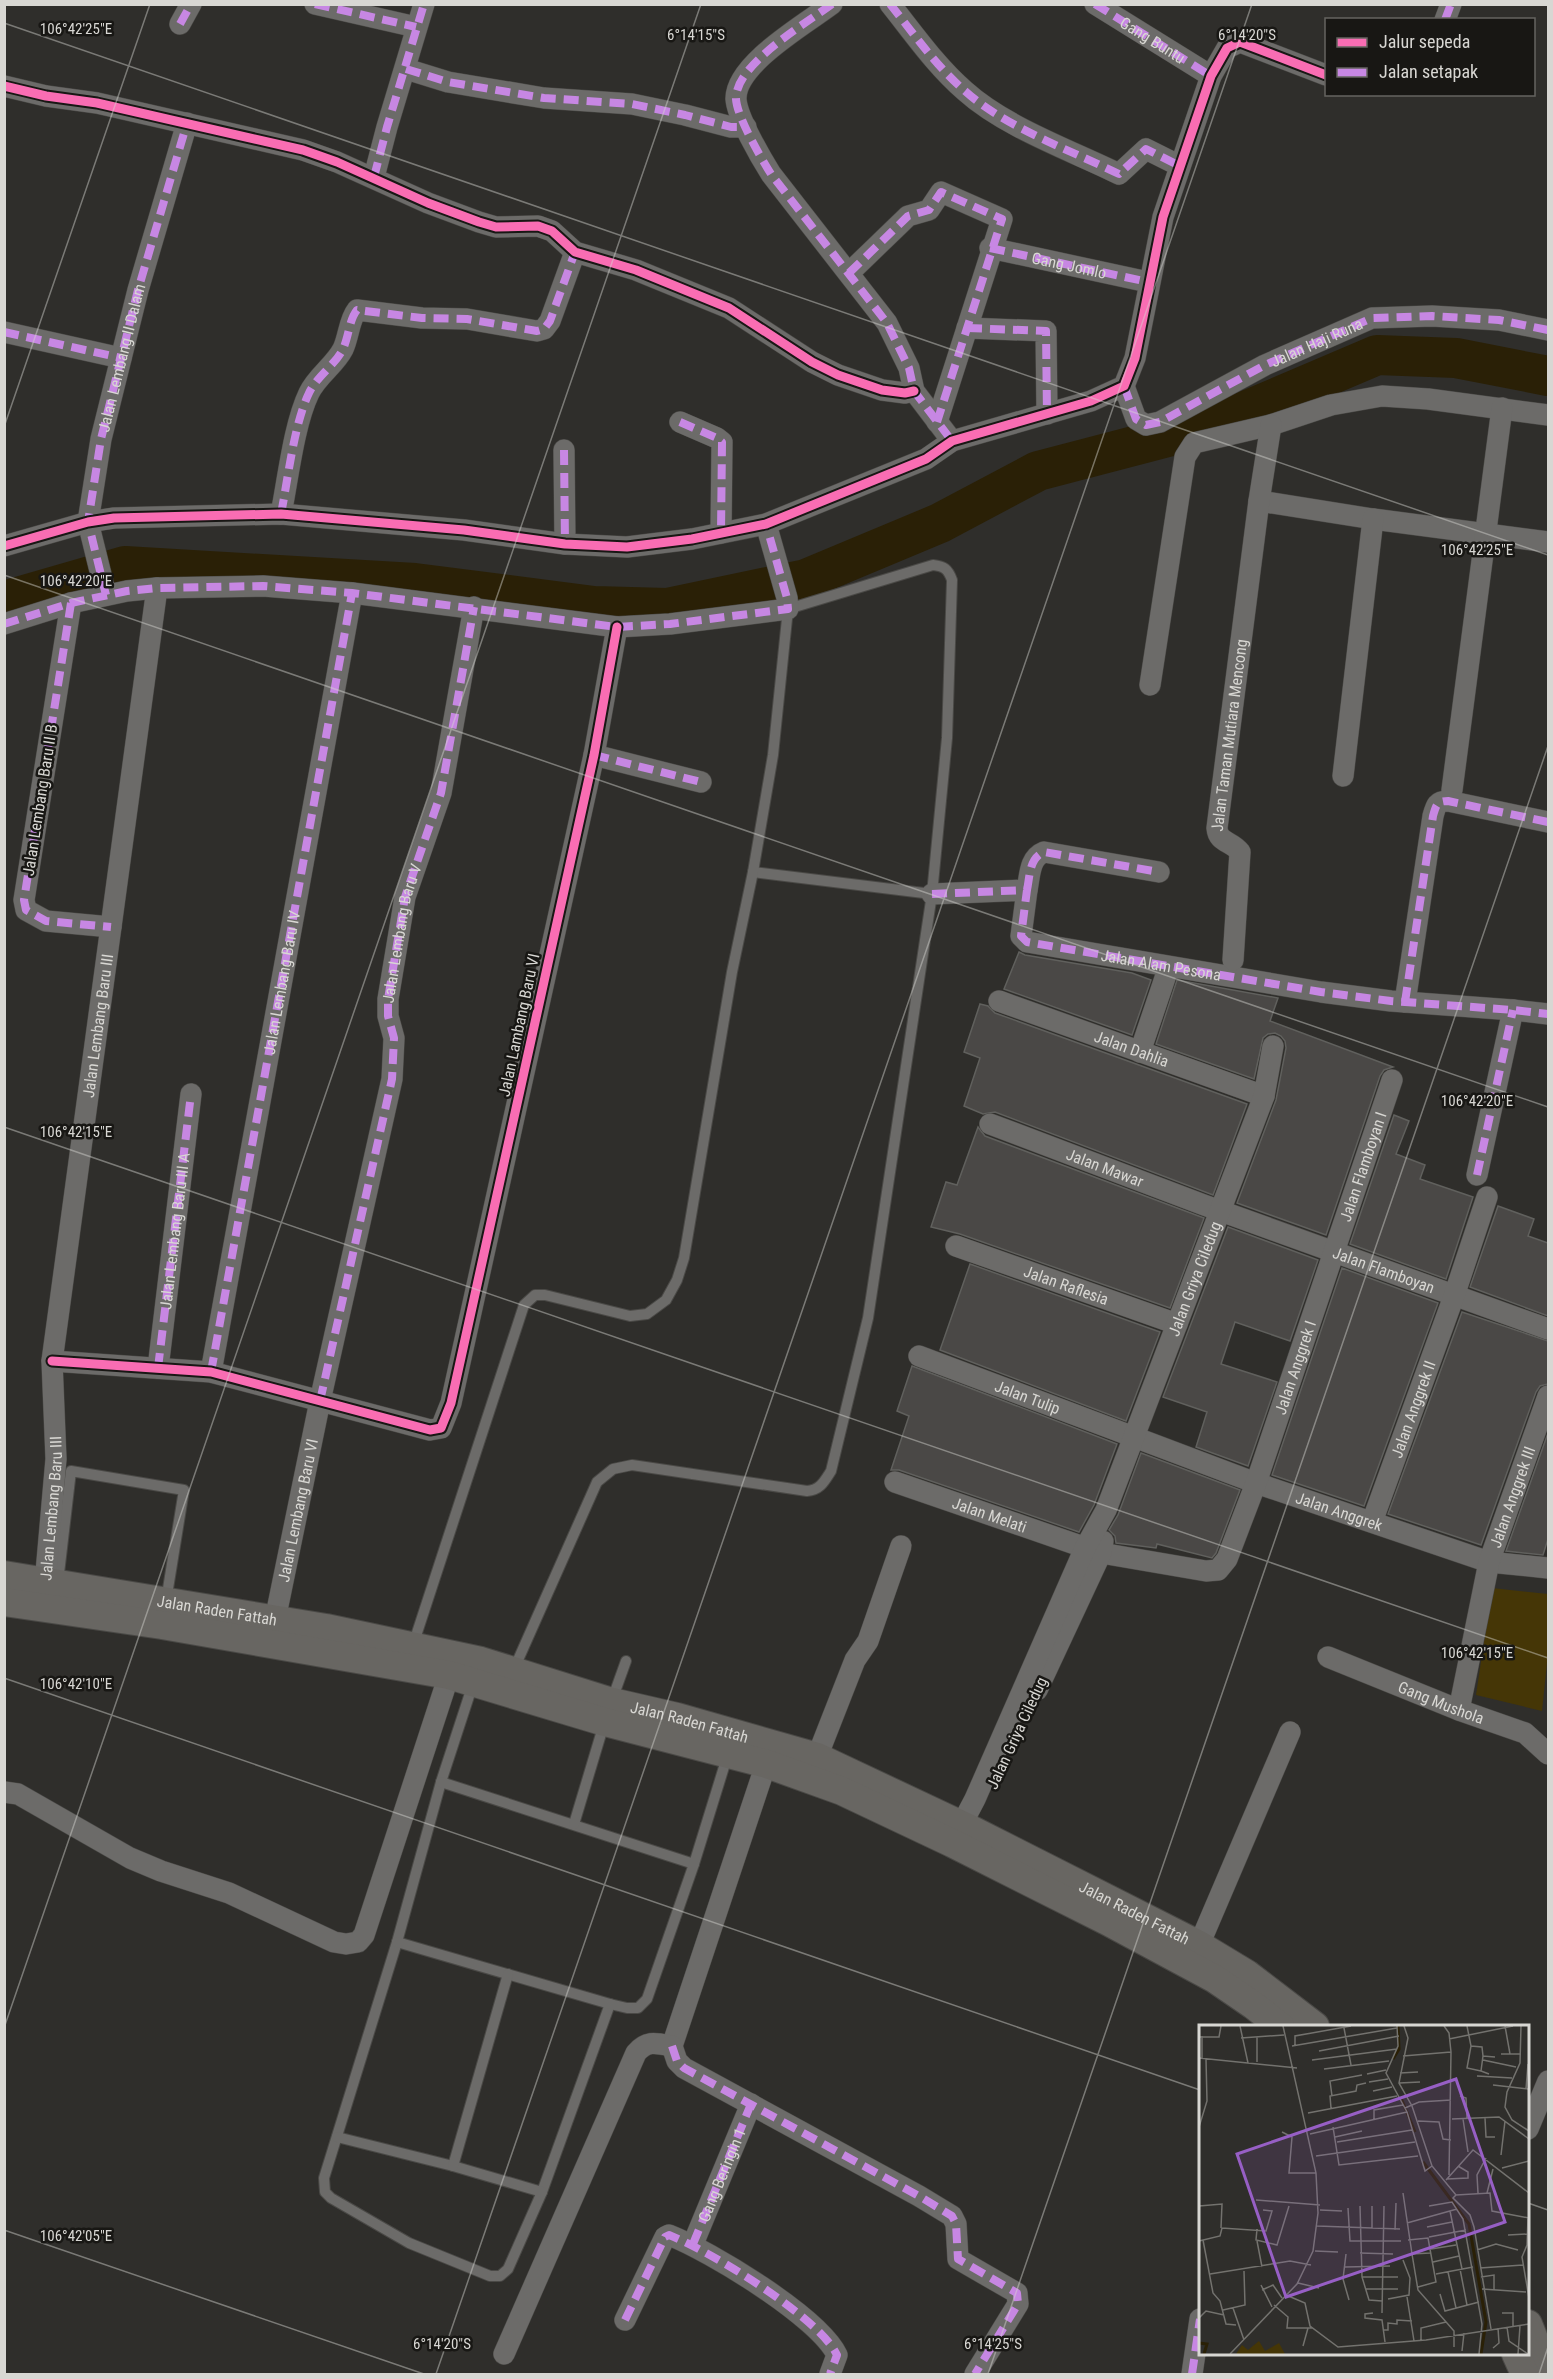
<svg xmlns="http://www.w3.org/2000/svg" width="1553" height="2379" font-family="'Roboto Condensed',sans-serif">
	<rect width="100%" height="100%" fill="#2f2e2b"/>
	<path fill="#453606" d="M1492,1588L1548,1594V1653L1542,1711L1476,1695Z"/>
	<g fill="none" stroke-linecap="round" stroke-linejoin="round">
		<path stroke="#2a2006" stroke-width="40" d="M4,601L125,566L415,583L594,606L667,608L806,579L940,523L1038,471L1210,426L1377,355L1456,358L1548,376"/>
	</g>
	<g fill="#4a4846" stroke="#60605d" stroke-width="1.5">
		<path d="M1019,952L1025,955L1132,973L1151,980L1132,1035L1004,989Z"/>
		<path d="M1177,980L1278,998L1270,1021L1393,1067L1384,1070L1380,1076L1326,1235L1237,1203L1276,1100L1286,1048L1285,1041L1281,1036L1275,1033L1268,1034L1263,1038L1254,1079L1156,1044Z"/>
		<path d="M980,1004L988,1006L995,1013L1247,1104L1213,1195L995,1112L983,1114L964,1106L980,1058L964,1052Z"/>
		<path d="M1394,1115L1409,1121L1396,1154L1425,1165L1420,1179L1473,1197L1446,1279L1350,1244Z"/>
		<path d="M978,1127L985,1136L1204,1218L1170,1308L960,1234L931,1227L946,1182L957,1185Z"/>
		<path d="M1498,1206L1534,1219L1528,1236L1548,1243V1316L1470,1287Z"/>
		<path d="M1228,1227L1318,1260L1290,1341L1235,1322L1221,1364L1277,1382L1248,1466L1196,1447L1207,1412L1163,1397Z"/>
		<path d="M970,1264L1160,1332L1126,1421L940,1350Z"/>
		<path d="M1342,1268L1438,1303L1364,1506L1272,1475Z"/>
		<path d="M1462,1312L1548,1341V1384L1540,1386L1536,1392L1481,1545L1388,1514Z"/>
		<path d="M912,1366L1117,1444L1094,1505L1079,1532L899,1470H891L909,1416L897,1411Z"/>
		<path d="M1548,1433V1539L1543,1555L1506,1551Z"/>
		<path d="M1141,1453L1240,1490L1216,1553L1212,1558L1157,1544L1156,1548L1116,1543L1115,1536L1109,1530L1118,1515Z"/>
	</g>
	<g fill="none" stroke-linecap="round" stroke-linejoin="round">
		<defs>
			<g id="lane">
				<path d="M753,872L932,894"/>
				<path d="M58,1582L71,1471L184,1490L166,1601"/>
				<path d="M413,1645L524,1305L535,1295H545L630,1316L647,1314L666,1300L677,1280L684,1258L732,972L753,872L773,755L788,609L933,565C944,566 948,569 952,580L947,738L932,894L868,1318L831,1471C824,1482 820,1490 807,1491L632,1465L613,1469L597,1482L514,1669"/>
				<path d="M473,1684L441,1782L397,1942L324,2178L325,2192L331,2198L409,2243L490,2276H500L508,2269L542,2192L610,2004"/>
				<path d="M612,1700L626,1661"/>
				<path d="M441,1782L694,1864"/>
				<path d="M574,1824L604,1724"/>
				<path d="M397,1942L610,2004L627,2008H638L647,1999L694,1864L728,1754"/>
				<path d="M337,2137L453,2166L542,2192"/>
				<path d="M453,2166L508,1974"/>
			</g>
			<g id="street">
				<path d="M315,4L416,27"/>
				<path d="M832,4C807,23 735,64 736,99C737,117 761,158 771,174L887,323L909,368L914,391L952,441"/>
				<path d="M890,4C914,34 936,66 965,91C1005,127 1070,150 1119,174L1146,149L1180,166"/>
				<path id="s1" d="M1095,4L1211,76"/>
				<path d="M1445,20L1451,4"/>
				<path d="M180,24L191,4"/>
				<path d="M406,69L448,82L544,98L632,104L685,115L731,127H746"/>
				<path d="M4,86L46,96L97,103L303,150L337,162L428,203L479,222L496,227L538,226L552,231L575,252L636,270L729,308L812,362L838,375L882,390L905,393L914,391"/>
				<path d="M374,177L387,127L424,4"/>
				<path d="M990,248L1148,282"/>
				<path d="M849,273L908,216L929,210L941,192L1002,219L937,422"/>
				<path d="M967,328L1046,331L1047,414"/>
				<path d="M4,332L121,358"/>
				<path d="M1124,386L1136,419L1146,425L1160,422L1265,365L1372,318L1432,316L1499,320L1548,330"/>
				<path d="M680,422L717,438L722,442L721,533"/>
				<path d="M564,450L565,544"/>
				<path d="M1259,501L1373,519L1548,542"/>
				<path d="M281,514C288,479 294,424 309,393C317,376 335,365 343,349C349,336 349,320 357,310L422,318L467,319L537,331L544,329L550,321L575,252"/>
				<path d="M4,546L88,522L114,518L281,514L464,530L565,544L627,547L692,539L766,524L926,459L952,441L1091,401L1124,386L1135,358L1163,217L1211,76L1227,48L1240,42L1326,75"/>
				<path d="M106,595L88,522L101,439L138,290L187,123"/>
				<path d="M71,603L24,900L26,910L46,921L111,927"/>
				<path d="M4,624L71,603L127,591L157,588L263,586L352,593L617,627L670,624L788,609L787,598L766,524"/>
				<path d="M1150,685L1185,457L1194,443L1271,425L1331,405L1382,396L1428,399L1548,415"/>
				<path d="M594,755L701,782"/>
				<path d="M1343,776L1373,519"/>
				<path d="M1452,790L1502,408"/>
				<path d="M1027,890C1030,876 1029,858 1044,852L1159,872"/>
				<path d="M932,894L1027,890L1021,936L1027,942L1321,992L1391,1001L1513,1010L1548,1014"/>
				<path id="s2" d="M1233,960L1240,852C1232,841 1218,843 1217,828L1259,501L1271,425"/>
				<path id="s3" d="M999,1001L1264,1096"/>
				<path d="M1405,1002L1433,816C1436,805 1437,801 1448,801L1548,822"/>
				<path d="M1140,1052L1165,978"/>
				<path id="s4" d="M990,1124L1204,1205L1548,1329"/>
				<path d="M1477,1175L1513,1010"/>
				<path id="s5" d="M956,1246L1177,1324"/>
				<path id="s6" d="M919,1356L1256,1483L1489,1562L1548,1568"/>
				<path d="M52,1361L211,1372L430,1430L441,1428L451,1403L594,755L617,627"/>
				<path id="s7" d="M158,1368L191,1094"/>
				<path id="s8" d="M211,1372L352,593"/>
				<path id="s9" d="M895,1482L1101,1553L1206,1571L1218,1570L1227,1559L1256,1483L1392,1080"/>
				<path id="s10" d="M1372,1522L1454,1296L1487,1197"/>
				<path id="s11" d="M44,1595L56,1459L52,1361L157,588"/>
				<path id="s12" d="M275,1620L320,1401L392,1079L394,1038L388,1016V999L405,897L441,793L474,607"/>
				<path id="s13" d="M1328,1657L1459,1710L1525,1733L1548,1754"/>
				<path d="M1037,1690L1101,1553L1103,1541"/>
				<path id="s14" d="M1459,1710L1489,1562L1548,1396"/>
				<path d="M770,1752L672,2046L677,2061L684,2068L919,2196L952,2216L956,2224L958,2259L1017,2293L1018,2304L975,2374"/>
				<path d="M817,1757L855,1660L868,1641L901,1546"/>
				<path d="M4,1792L18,1794L130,1858L161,1871L229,1893L334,1942L346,1944L358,1942L364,1935L449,1675"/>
				<path id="s15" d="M955,1837L975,1799L1085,1548L1106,1510L1264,1096L1273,1046"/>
				<path d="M1199,1945L1290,1732"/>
				<path d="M1528,2129L1548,2081"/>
				<path id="s16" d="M693,2244L751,2104"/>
				<path d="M625,2320L665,2237L669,2235C710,2251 819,2317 837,2355L830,2374"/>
				<path d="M504,2354L636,2053C647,2040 656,2043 672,2046"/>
				<path d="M1192,2374L1200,2319"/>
			</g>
			<g id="secondary">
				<path id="s17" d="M4,1575L326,1628L481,1661L612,1702L677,1717L817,1757L972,1830L1199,1945L1247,1974L1315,2026"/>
				<path d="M4,1602L162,1625L449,1675L605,1722L767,1764L842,1791L952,1843L1107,1921L1215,1979L1253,2005L1280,2026"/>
				<path d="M1528,2324L1548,2374"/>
				<path d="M1516,2354L1525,2374"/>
			</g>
		</defs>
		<use href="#lane" stroke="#4a4946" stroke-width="12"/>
		<use href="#street" stroke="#4a4946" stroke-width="22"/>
		<use href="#secondary" stroke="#4a4946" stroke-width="30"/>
		<use href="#lane" stroke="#6c6b69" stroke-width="10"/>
		<use href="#street" stroke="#6c6b69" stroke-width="21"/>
		<use href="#secondary" stroke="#686662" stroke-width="28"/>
		<g stroke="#c787e3" stroke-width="8" stroke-dasharray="15 8" stroke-linecap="butt">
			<path d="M315,4L416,27"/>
			<path d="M832,4C807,23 735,64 736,99C737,117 761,158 771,174L887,323L909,368L914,391L952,441"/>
			<path d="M890,4C914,34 936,66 965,91C1005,127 1070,150 1119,174L1146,149L1180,166"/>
			<path d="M1095,4L1211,76"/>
			<path d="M1445,20L1451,4"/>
			<path d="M180,24L191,4"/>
			<path d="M406,69L448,82L544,98L632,104L685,115L731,127H746"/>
			<path d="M374,177L387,127L424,4"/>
			<path id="s18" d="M990,248L1148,282"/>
			<path d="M849,273L908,216L929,210L941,192L1002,219L937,422"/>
			<path d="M967,328L1046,331L1047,414"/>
			<path d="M4,332L121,358"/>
			<path id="s19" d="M1124,386L1136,419L1146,425L1160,422L1265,365L1372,318L1432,316L1499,320L1548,330"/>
			<path d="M680,422L717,438L722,442L721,533"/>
			<path d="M564,450L565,544"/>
			<path d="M281,514C288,479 294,424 309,393C317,376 335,365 343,349C349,336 349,320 357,310L422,318L467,319L537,331L544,329L550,321L575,252"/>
			<path id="s20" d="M106,595L88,522L101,439L138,290L187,123"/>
			<path d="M71,603L24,900L26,910L46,921L111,927"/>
			<path d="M4,624L71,603L127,591L157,588L263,586L352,593L617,627L670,624L788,609L787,598L766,524"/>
			<path d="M594,755L701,782"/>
			<path d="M1027,890C1030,876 1029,858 1044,852L1159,872"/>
			<path id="s21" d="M932,894L1027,890L1021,936L1027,942L1321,992L1391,1001L1513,1010L1548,1014"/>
			<path d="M1405,1002L1433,816C1436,805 1437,801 1448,801L1548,822"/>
			<path d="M1477,1175L1513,1010"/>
			<path d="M158,1368L191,1094"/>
			<path d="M211,1372L352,593"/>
			<path id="s22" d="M320,1401L392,1079L394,1038L388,1016V999L405,897L441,793L474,607"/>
			<path d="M672,2046L677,2061L684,2068L919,2196L952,2216L956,2224L958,2259L1017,2293L1018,2304L975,2374"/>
			<path d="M693,2244L751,2104"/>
			<path d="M625,2320L665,2237L669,2235C710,2251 819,2317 837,2355L830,2374"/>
			<path d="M1192,2374L1200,2319"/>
		</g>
		<defs>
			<g id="cycleway">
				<path d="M4,86L46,96L97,103L303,150L337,162L428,203L479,222L496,227L538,226L552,231L575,252L636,270L729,308L812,362L838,375L882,390L905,393L914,391"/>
				<path d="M4,546L88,522L114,518L281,514L464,530L565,544L627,547L692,539L766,524L926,459L952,441L1091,401L1124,386L1135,358L1163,217L1211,76L1227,48L1240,42L1326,75"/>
				<path d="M52,1361L211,1372L430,1430L441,1428L451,1403L594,755L617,627"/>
			</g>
		</defs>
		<use href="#cycleway" stroke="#181714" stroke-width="13"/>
		<use href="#cycleway" stroke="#f96db3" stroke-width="9"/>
	</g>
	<path fill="none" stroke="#d8d7d3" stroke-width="1.5" stroke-opacity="0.45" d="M4,23L1548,555M4,427L150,4M4,575L1548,1107M4,1127L1548,1658M4,1678L1200,2090M4,2028L701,4M1528,2203L1548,2210M4,2230L424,2374M436,2374L1252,4M988,2374L1548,746M1539,2374L1548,2347"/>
	<g text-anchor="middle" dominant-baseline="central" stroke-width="5" stroke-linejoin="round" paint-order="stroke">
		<g font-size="16" fill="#d8d7d3" stroke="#181714">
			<text stroke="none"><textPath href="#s1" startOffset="68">Gang Buntu</textPath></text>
			<text stroke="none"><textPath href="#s18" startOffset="81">Gang Jomlo</textPath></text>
			<text stroke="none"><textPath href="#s19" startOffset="237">Jalan Haji Runa</textPath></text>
			<text stroke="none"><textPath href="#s20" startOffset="243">Jalan Lembang II Dalam</textPath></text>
			<text stroke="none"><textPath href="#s2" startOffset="236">Jalan Taman Mutiara Mencong</textPath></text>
			<text transform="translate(40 800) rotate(-81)">Jalan Lembang Baru II B</text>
			<text stroke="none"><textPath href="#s22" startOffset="478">Jalan Lembang Baru V</textPath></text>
			<text stroke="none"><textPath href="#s21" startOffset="286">Jalan Alam Pesona</textPath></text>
			<text stroke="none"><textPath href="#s8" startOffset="396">Jalan Lembang Baru IV</textPath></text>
			<text stroke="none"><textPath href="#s11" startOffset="573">Jalan Lembang Baru III</textPath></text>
			<text transform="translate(519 1025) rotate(-78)">Jalan Lambang Baru VI</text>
			<text stroke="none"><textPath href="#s3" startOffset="141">Jalan Dahlia</textPath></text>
			<text stroke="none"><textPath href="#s9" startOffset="766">Jalan Flamboyan I</textPath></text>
			<text stroke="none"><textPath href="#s4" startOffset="123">Jalan Mawar</textPath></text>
			<text stroke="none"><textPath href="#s7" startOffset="138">Jalan Lembang Baru III A</textPath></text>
			<text stroke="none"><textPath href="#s4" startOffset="420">Jalan Flamboyan</textPath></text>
			<text stroke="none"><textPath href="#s15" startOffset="608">Jalan Griya Ciledug</textPath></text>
			<text stroke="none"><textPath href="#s5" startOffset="117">Jalan Raflesia</textPath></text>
			<text stroke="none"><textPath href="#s9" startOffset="554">Jalan Anggrek I</textPath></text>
			<text stroke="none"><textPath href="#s6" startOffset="116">Jalan Tulip</textPath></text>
			<text stroke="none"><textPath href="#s10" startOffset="120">Jalan Anggrek II</textPath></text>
			<text stroke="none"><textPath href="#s14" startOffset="220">Jalan Anggrek III</textPath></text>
			<text stroke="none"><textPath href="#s11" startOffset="87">Jalan Lembang Baru III</textPath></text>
			<text stroke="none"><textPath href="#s12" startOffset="112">Jalan Lembang Baru VI</textPath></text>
			<text stroke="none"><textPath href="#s6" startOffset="448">Jalan Anggrek</textPath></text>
			<text stroke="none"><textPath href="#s9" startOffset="100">Jalan Melati</textPath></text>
			<text stroke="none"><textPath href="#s17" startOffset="216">Jalan Raden Fattah</textPath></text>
			<text stroke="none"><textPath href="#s13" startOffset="122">Gang Mushola</textPath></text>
			<text stroke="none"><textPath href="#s17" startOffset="702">Jalan Raden Fattah</textPath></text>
			<text transform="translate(1017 1733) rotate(-65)">Jalan Griya Ciledug</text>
			<text stroke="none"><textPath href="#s17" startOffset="1188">Jalan Raden Fattah</textPath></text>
			<text stroke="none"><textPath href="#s16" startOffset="75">Gang Beringin 1</textPath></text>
		</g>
	</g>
	<g transform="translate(1199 2025)">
		<rect width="330" height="330" fill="#2f2e2b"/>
		<path d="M60,316L66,326L80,318L86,329H37L43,320L49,325Z" fill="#453606"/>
		<path fill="none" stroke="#2a2006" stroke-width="3" d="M194,34L200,24L199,1M202,73L216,107M224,137L270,199L287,297L282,329M0,318L8,319L5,329"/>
		<path fill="none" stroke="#73726e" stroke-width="1.5" d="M41,1L49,38M198,1L199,21L187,48L208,87L226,146L233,141M205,1L209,13L200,58L213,81L233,141L257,170L291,168L293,186L330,193M245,1L250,8L252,27L250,150M268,1L272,21L268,43L282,46M306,1L311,29M322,1L321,38L308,67L306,82L313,95L330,106M145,3L152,40M3,11V33M0,12H20L22,1M42,13L85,10M250,14L314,1M93,21L198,3M96,21V11L152,1M272,21L283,22L284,31M120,26L200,11M302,29H321M204,31L252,27M0,33L98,43M113,35L198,24M284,35L317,42M58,37V12M125,44L190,36M201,48L219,47M168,49L187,45M290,49L282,46L284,31L296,32M278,51L313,53M170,57L189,54M200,58L221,57M294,60L330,64M327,64L329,39M174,66L193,62M133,71L131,56L163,50M261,71L267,73L268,93M132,83L131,71L157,66L158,60L167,58M206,83L220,77L252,75M109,88L198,71M286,93L287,112H296M175,94V85L204,80M253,94L300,92L330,114M264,94L269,127M219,96L240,97L244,114L252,115M0,102L8,76L7,34M134,102L140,140L219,131M83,107L93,112L90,148H117M111,109L208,87M136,112L163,106M138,117L213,105M302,130L306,96M117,131L216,117M303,143L330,136M248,154L269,153V147L259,141M247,155L274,125L330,168M204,168L213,229M279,168L278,150L287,133M288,168L294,144M257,170L254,173L271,190L275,202L292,304M57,175L121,180M0,181L23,179L22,203M161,181L163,252L170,275L183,276M230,181L253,177L264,194L283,299L280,329M149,183L151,216H202M121,185L143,186M251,186L263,244M329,193L328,220L323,232L330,273M208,198L258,184M118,201L201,204M228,202L253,197M58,204L57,215L78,220L90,181M173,204V181M196,205L197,178M309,210L328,209M230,212L267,205M4,215L14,268L21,276L27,299L37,300M209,215L229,213L237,257L219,262M0,216L21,211L23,203L67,206L73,186L64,185M58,216L63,242M232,224L257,220M278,225L297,219L319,225M116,226L139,227M161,228L194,229M231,228L213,229L219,265L255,306V322M147,229L144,254L150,275M234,237L260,231M146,242L191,241M281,243L324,240M261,244L268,280M249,247L257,283M11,249L91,236L112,240M237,249L274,242M163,252H199M282,252L295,250V265M99,258L120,263M62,260L73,282M167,264H199M283,264L327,267M63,265L74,260L83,273M241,269L246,286L280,277M87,270L106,278L111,301L139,322L227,315L330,299M208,272L215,316M189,274L210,270L211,253L204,235M75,280L89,292L88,303H113M34,283L45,315M24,285L46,280L45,246M174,288L166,289V293L183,295L186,317M183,288L185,181M303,288H314V301M0,293L7,286L25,290M308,302L310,316L329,329M184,305H189V298L198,299V295L213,296M222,315V303L247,297M104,321L109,303M294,323L300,318L299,303M263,326L265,308M31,329L98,259L114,226L119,188L117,148L84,1M319,329L321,301"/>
		<path fill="#975fc5" fill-opacity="0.15" stroke="#975fc5" stroke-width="3" d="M257,54L306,197L87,272L38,129Z"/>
		<rect width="330" height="330" fill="none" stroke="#d8d7d3" stroke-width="3"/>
	</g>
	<g font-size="15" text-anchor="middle" fill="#d8d7d3" stroke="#181714" stroke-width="5" stroke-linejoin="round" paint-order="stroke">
		<text x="76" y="34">106°42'25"E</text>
		<text x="696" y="40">6°14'15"S</text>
		<text x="1247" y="40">6°14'20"S</text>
		<text x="1477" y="555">106°42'25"E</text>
		<text x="76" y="586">106°42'20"E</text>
		<text x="1477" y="1106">106°42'20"E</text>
		<text x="76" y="1137">106°42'15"E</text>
		<text x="1477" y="1658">106°42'15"E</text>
		<text x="76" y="1689">106°42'10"E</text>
		<text x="76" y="2241">106°42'05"E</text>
		<text x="442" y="2349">6°14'20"S</text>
		<text x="993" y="2349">6°14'25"S</text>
	</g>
	<rect width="1553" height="2379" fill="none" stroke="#d8d7d3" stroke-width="12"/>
	<rect x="1325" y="18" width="210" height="78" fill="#181714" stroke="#656460" stroke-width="1.5"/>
	<rect x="1337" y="38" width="30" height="9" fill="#f96db3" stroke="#656460" stroke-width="1.5"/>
	<text x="1379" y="48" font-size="18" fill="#d8d7d3">Jalur sepeda</text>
	<rect x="1337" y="68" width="30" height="9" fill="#c787e3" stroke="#656460" stroke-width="1.5"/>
	<text x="1379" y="78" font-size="18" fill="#d8d7d3">Jalan setapak</text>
</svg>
